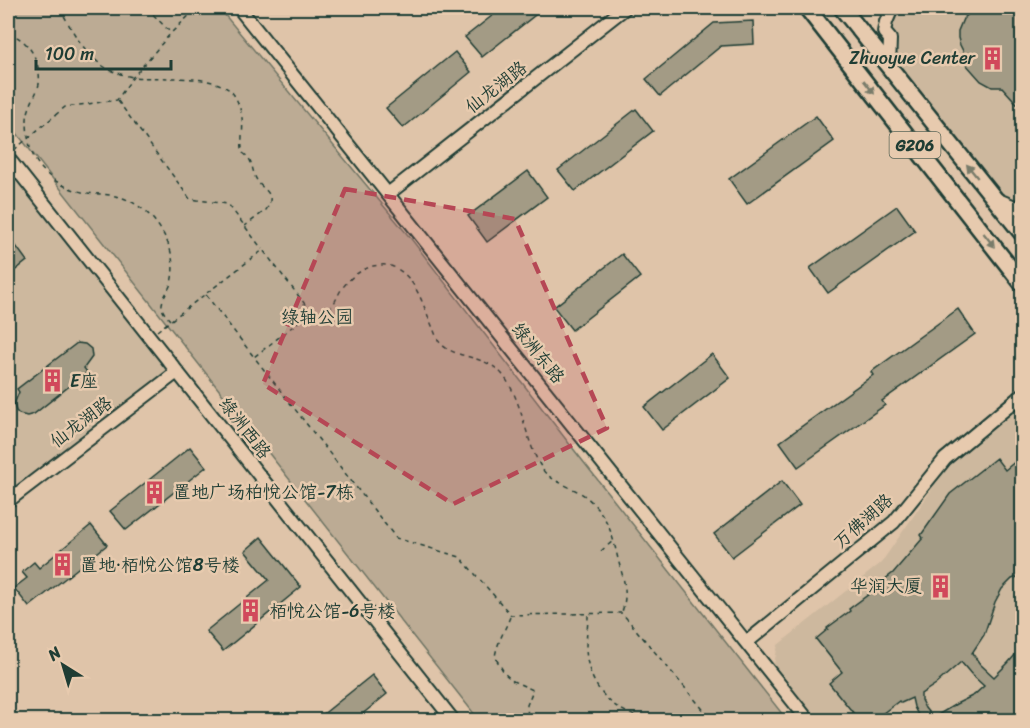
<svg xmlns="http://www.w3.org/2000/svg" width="1030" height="728" font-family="Sriracha,'LXGW WenKai TC',sans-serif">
	<rect width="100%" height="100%" fill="#dfc4a9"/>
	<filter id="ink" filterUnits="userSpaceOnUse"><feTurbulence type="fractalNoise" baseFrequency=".0167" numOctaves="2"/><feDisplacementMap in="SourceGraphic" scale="12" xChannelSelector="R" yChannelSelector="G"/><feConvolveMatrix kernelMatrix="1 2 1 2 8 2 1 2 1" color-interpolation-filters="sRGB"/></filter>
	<g filter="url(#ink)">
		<g fill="#cdb89e">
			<path d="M892,8H1022V210L995,199L889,67L886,22Z"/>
			<path d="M8,158L177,372L8,501Z"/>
			<path d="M1022,406V720H817L774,664L778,645L881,563L946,469Z"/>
		</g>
		<path fill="#bcab94" stroke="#6e7464" stroke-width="1.5" d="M8,8H219L412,240L571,446L787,720H479L8,122Z"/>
		<g fill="#a39b85" stroke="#1f3d34" stroke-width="1.5" fill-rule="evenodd">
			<path d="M502,8H544L482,57L465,37Z"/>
			<path d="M975,8H1023V110L1002,87H992L981,81L965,63L964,53L960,45L958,38V31L963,19Z"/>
			<path d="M753,21L754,44L721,46L660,96L646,79L714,23Z"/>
			<path d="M455,52L471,72L403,128L386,108Z"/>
			<path d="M636,109L653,131L575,191L558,170Z"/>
			<path d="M816,116L834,141L747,204L729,179Z"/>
			<path d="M528,171L547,197L487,242L468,216Z"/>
			<path d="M897,206L915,231L828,293L810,268Z"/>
			<path d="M8,235L27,261L8,276Z"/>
			<path d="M622,254L640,277L572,330L554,307Z"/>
			<path d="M958,309L975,334L882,401L885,405L798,467L780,442L873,375L871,372Z"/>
			<path d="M77,343L85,344L91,349L92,357L84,368L87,372L34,414L27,416L19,414L16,411L14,404L19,392L17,389Z"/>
			<path d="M712,354L730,378L662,430L644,407Z"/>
			<path d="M190,447L206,467L126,530L110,511Z"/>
			<path d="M1023,455V575L1012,579L1002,589L995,602L984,635L972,653L980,664L994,677L1008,663L1023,646V720H922L918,715L914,707L912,698L901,703L899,701L874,720H859L829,683L842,672L816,639L828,629L827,628L850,611L849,609L873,591L872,589L893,573L923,538L921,535L950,494L996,458L1005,470ZM961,662L972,675L984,686L974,695L956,704L933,718L925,708L921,700V694L936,684Z"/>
			<path d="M782,481L800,505L732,557L714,534Z"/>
			<path d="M91,525L107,545L29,607L14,588L27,578L22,572L34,562L39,568Z"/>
			<path d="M261,537L301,587L223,651L206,631L269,580L245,551Z"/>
			<path d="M372,675L387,694L355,720H316Z"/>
		</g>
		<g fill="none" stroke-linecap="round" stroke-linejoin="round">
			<defs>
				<g id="minor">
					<path d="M239,8L808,720"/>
					<path d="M889,67L890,39L884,32L886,22L892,8"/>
					<path d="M8,158L453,720"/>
					<path d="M388,194L625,8"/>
					<path d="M996,199L1022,210"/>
					<path d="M8,501L177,372"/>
					<path d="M747,642L894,522L945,459L1022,395"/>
				</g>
				<g id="major">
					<path d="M807,8L1022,283"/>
					<path d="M842,8L1022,233"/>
				</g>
			</defs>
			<use href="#minor" stroke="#1f3d34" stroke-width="16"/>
			<use href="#major" stroke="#1f3d34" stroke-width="20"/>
			<g stroke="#1f3d34" stroke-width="1.5" stroke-dasharray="4.5 4.5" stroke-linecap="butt">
				<path d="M60,8C71,29 83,52 103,66C112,72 123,75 133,77C158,80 219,72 234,95C241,106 244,122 242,135C242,142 241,146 243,153C255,161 250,170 258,182C261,187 269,191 270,197C271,201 268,207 266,210L245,226"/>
				<path d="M147,8L171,33"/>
				<path d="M8,34C12,36 17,36 20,39C34,48 41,69 39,84C37,94 28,106 27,119C27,129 28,141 31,150C39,174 63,189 87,193C97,194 108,194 119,197C132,200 144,209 153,219C168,237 177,259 171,283C169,290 163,297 162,304C161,311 166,315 170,320"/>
				<path d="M118,101L190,199L228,204L262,249"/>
				<path d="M14,150L65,107L117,100L133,77L171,33L197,8"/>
				<path d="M206,295L254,357"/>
				<path d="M311,312C315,312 321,312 325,311C335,306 336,298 341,290C349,278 360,270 373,266C378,265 386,264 391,266C416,275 423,306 433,328C435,333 437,340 441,344C456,359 486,355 502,374C524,401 524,441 543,470C550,481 573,487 585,496C607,514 612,532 618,559C623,579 629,590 622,612"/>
				<path d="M157,331L263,250L311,312L254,357L396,538L460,557L511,615L622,613L712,720"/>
				<path d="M601,551L613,541"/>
				<path d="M588,615C588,626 586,637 586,648C587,680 605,706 636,716C642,718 648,719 654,720"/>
				<path d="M510,617C505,630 497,643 495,657L505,674L513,681L533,690L527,705L528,720"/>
			</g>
			<use href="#minor" stroke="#e7caae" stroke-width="12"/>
			<use href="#major" stroke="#e7caae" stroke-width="15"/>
		</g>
		<defs><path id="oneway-solid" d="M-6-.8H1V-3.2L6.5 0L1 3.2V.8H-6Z" transform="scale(1.5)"/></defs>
		<g fill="#797c6b">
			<use href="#oneway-solid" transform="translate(869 87) rotate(52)"/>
			<use href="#oneway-solid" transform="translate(972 171) rotate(-129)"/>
			<use href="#oneway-solid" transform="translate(989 240) rotate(52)"/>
		</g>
	</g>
	<path fill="#b64755" fill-opacity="0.2" stroke="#b64755" stroke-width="4.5" stroke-dasharray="12 8" stroke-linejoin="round" d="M345,189L515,219L607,428L453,504L263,384Z"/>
	<defs>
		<symbol id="building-bare" viewBox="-9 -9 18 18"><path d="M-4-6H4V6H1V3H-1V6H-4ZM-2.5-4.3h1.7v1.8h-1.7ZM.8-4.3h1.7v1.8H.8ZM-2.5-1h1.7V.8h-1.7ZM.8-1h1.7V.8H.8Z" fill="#d1495b" stroke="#e7caae" stroke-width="2.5" paint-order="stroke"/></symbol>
	</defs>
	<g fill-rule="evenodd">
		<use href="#building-bare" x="976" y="42" width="33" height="33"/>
		<use href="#building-bare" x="36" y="364" width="33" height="33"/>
		<use href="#building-bare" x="138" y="476" width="33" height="33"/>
		<use href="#building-bare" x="46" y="548" width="33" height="33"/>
		<use href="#building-bare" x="924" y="570" width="33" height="33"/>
		<use href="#building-bare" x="234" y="594" width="33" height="33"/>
	</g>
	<g text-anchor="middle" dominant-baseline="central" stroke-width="5" stroke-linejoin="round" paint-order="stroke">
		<rect fill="#e7caae" stroke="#5b6759" stroke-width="1.5" x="889.5" y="132" width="51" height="26" rx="4.5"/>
		<g font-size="16" font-weight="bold" fill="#1f3d34">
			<text x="915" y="145">G206</text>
		</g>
		<g font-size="18" fill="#1f3d34" stroke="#e7caae" text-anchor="start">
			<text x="975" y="58" text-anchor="end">Zhuoyue Center</text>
			<text x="70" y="381">E座</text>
			<text x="173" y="492">置地广场柏悦公馆-7栋</text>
			<text x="80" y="565">置地·栢悦公馆8号楼</text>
			<text x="922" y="586" text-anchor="end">华润大厦</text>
			<text x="269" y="611">栢悦公馆-6号楼</text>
		</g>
		<g font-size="18" fill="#1f3d34" stroke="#e7caae">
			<text transform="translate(496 87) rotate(-38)">仙龙湖路</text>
			<text transform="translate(538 353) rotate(51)">绿洲东路</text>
			<text transform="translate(81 422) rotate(-37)">仙龙湖路</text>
			<text transform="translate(245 428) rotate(52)">绿洲西路</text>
			<text transform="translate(863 521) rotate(-42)">万佛湖路</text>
		</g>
		<g font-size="18" fill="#274239" stroke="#e7caae">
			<text x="317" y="317">绿轴公园</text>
		</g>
	</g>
	<rect width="1030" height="728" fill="none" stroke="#e7caae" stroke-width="30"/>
	<rect x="15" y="15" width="1000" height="698" fill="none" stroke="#1f3d34" stroke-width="2" filter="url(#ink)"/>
	<g transform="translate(63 665) rotate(323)" stroke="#e7caae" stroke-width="4.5" paint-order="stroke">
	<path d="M0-4.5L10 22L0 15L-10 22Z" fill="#1f3d34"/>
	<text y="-9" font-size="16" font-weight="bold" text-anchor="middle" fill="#1f3d34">N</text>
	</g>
	<path d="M36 60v9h135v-9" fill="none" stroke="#1f3d34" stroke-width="3"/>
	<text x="45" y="60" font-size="18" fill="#1f3d34" stroke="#e7caae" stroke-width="4.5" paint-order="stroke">100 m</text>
</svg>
